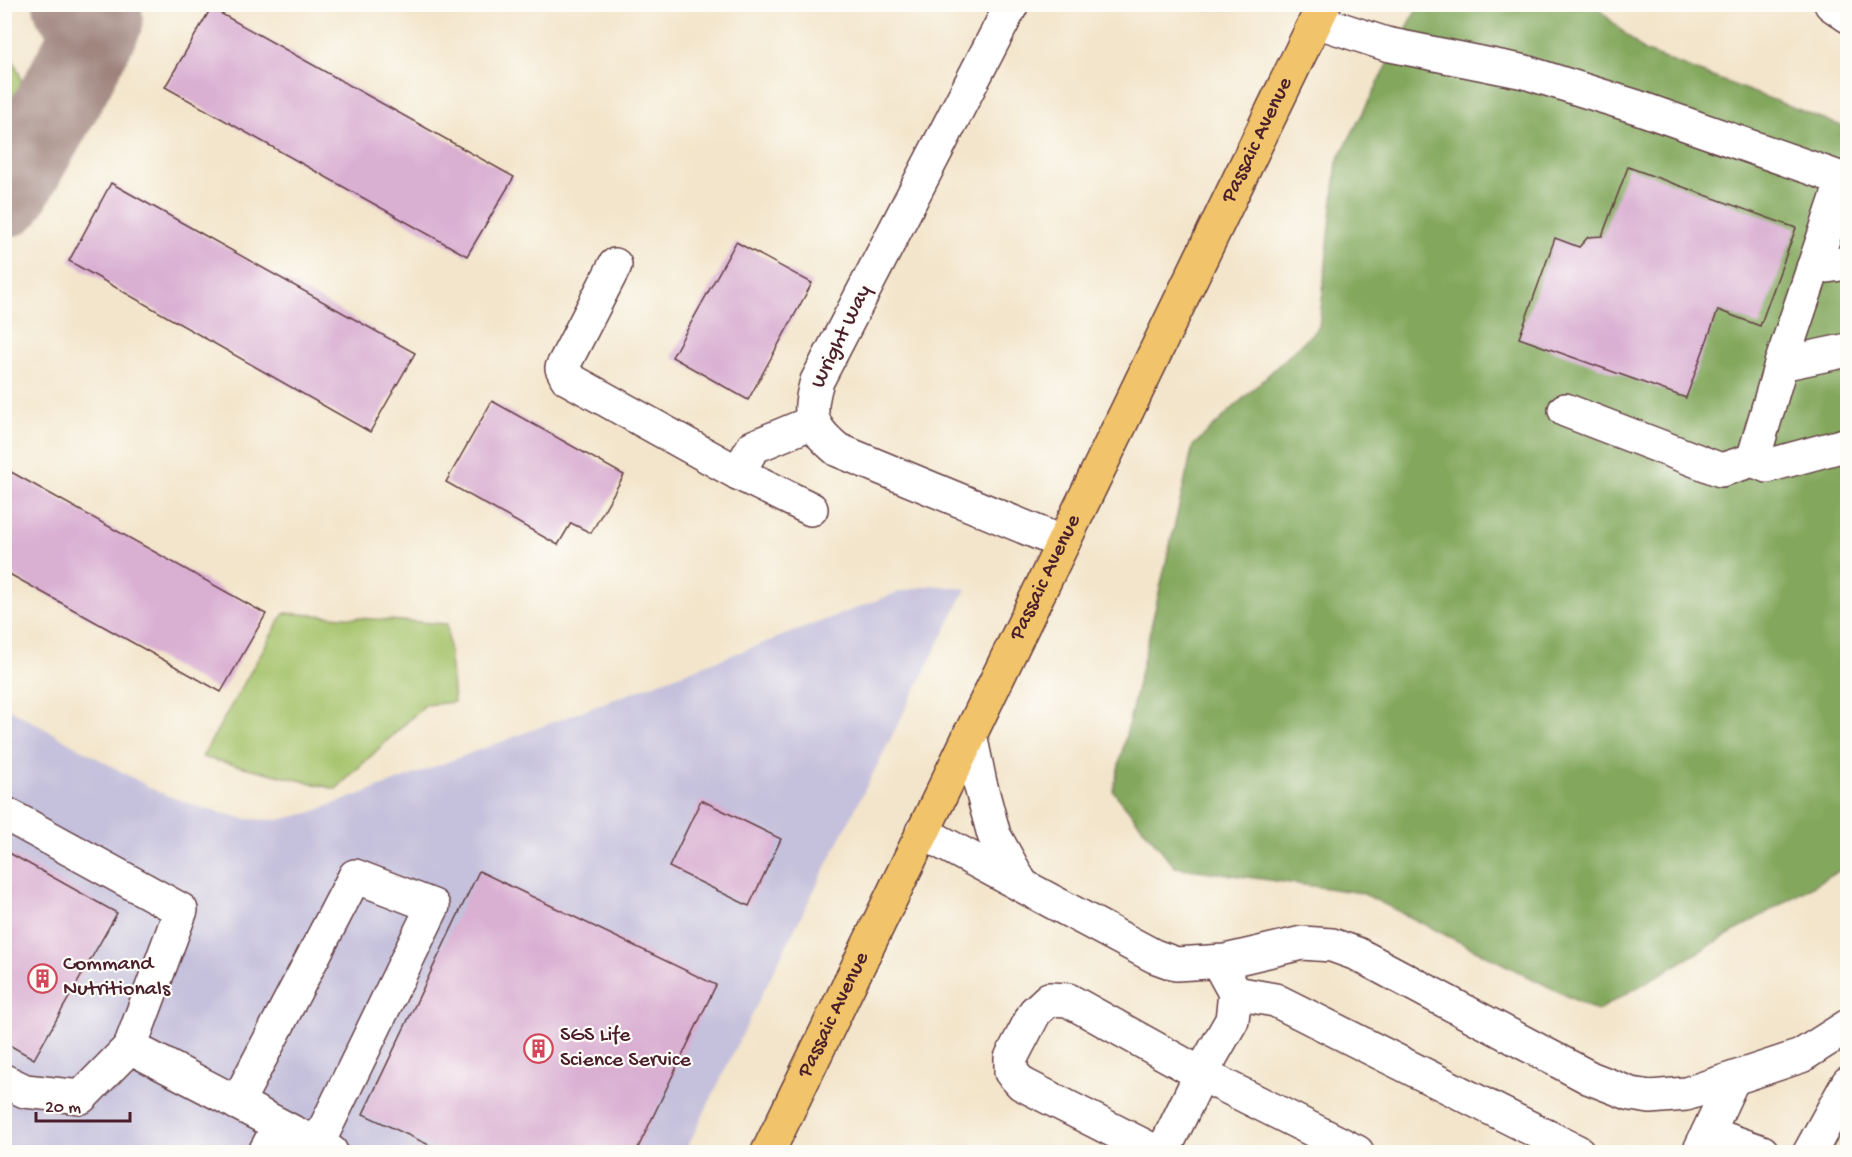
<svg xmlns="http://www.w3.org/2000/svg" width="1852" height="1157" font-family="'Gochi Hand',sans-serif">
	<rect width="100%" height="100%" fill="#fdfcf7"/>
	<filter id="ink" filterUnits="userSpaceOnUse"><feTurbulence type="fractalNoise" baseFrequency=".0167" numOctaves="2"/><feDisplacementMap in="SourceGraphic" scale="12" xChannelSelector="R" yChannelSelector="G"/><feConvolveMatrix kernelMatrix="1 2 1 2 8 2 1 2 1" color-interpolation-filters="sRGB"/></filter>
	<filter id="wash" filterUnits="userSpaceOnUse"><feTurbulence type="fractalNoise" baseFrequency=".008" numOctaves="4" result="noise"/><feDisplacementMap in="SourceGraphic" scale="24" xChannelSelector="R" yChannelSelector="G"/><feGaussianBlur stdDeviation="1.35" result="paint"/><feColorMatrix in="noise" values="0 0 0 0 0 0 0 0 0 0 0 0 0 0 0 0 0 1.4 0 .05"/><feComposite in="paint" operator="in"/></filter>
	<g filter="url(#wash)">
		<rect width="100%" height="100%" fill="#f3e5cb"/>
		<path fill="#c5c0db" d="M932,585L966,589L764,990L685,1152H5L4,706L158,792L202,808L246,819L278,820L309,813L402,779L899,592Z"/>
		<g fill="#a4c269" stroke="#77704a" stroke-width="1.5">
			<path d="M5,52C11,55 13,60 16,66C29,90 17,117 5,139Z"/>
			<path d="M284,613L447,624L454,702L425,705L336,789L202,757Z"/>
		</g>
		<path fill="#83a85d" stroke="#666444" stroke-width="1.5" d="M1419,5H1594L1644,51L1847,128V866L1597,1011L1362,893L1175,867L1113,791L1193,446L1319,327L1337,162Z"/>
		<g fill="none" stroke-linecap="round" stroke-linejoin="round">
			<path stroke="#9e827b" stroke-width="84" d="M4,196L64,91L101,20L75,4"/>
		</g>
		<g id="blocks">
			<g fill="#d9afd2">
				<path d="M211,8L514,177L467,256L165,87Z"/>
				<path d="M1628,167L1796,228L1760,326L1718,310L1686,398L1519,338L1555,238L1579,247L1588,237L1602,236Z"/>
				<path d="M111,183L415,353L370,432L69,261Z"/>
				<path d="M736,242L812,283L748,400L672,357Z"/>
				<path d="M492,401L624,475L591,533L571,523L558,545L446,482Z"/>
				<path d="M4,468L266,614L221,692L4,571Z"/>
				<path d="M701,800L781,839L749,906L669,867Z"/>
				<path d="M4,850L117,913L34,1059L4,1042Z"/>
				<path d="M479,871L716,985L636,1152H444L363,1114Z"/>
			</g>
		</g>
	</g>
	<g filter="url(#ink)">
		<use href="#blocks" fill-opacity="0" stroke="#633d43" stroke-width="1.5"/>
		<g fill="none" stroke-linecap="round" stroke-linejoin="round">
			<defs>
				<g id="minor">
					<path d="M1012,4L817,381C807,415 810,427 838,450L1063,543"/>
					<path d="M1831,4L1848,16"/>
					<path d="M1316,21L1386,44L1525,72L1637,107L1848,181"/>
					<path d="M1843,180L1781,364L1753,460L1767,466L1848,444"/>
					<path d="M615,265L562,368L567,378L738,473"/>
					<path d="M1813,268L1848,263"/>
					<path d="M1781,364L1848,350"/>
					<path d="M1565,410L1721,470L1753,460"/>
					<path d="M811,509L738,473L753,447L813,422"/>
					<path d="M970,734L980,783L994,835L1022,885"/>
					<path d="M4,813L181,910L130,1047"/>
					<path d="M922,832L1154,956L1176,964L1225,961L1302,943L1332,945L1357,954L1590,1078L1631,1094L1650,1097L1686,1094L1801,1056L1848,1026"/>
					<path d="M1235,993L1275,1000L1578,1152"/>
					<path d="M4,1081L25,1091L81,1097L130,1047L331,1152"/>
					<path d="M237,1103L355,876L433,906L317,1145"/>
					<path d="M1708,1133L1762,1152"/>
					<path d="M265,1152L279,1126"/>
					<path d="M1156,1152L1022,1084L1011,1072V1058L1035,1012L1049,999L1068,1000L1201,1074L1232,1020L1235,993L1218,962"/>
					<path d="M1163,1152L1201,1074L1357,1152"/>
					<path d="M1699,1152L1733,1079"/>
					<path d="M1810,1152L1848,1083"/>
				</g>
				<g id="major">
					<path id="s1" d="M768,1152L1324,4"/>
				</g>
			</defs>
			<use href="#minor" stroke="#633d43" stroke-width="36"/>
			<use href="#major" stroke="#633d43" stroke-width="36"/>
			<use href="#minor" stroke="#fff" stroke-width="33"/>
			<use href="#major" stroke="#f1c36a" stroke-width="33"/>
		</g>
	</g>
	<defs>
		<symbol id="building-ring" viewBox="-11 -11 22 22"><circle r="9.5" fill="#fdfcf7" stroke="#d1495b" stroke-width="1.5"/><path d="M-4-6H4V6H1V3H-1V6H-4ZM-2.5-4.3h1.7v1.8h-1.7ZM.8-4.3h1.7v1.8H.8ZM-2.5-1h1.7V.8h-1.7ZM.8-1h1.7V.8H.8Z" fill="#d1495b"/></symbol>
	</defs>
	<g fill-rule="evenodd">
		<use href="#building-ring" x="26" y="962" width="33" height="33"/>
		<use href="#building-ring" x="522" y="1032" width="33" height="33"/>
	</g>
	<g text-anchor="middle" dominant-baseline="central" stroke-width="4.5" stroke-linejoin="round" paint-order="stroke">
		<g font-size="22" fill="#4a1f2b" stroke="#fdfcf7">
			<text stroke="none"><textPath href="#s1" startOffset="1124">Passaic Avenue</textPath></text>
			<text transform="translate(842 337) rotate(-64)">Wright Way</text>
			<text stroke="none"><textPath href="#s1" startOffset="638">Passaic Avenue</textPath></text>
			<text stroke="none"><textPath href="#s1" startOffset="152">Passaic Avenue</textPath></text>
		</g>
		<g font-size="22" fill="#4a1f2b" stroke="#fdfcf7" text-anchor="start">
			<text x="63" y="965">Command<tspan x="63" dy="25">Nutritionals</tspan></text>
			<text x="560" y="1036">SGS Life<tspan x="560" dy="25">Science Service</tspan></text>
		</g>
	</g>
	<rect width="1852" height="1157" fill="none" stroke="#fdfcf7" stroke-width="24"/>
	<path d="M36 1112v9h94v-9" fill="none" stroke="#4a1f2b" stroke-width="3"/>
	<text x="45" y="1112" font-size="18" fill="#4a1f2b" stroke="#fdfcf7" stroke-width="4.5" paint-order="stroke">20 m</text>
</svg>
